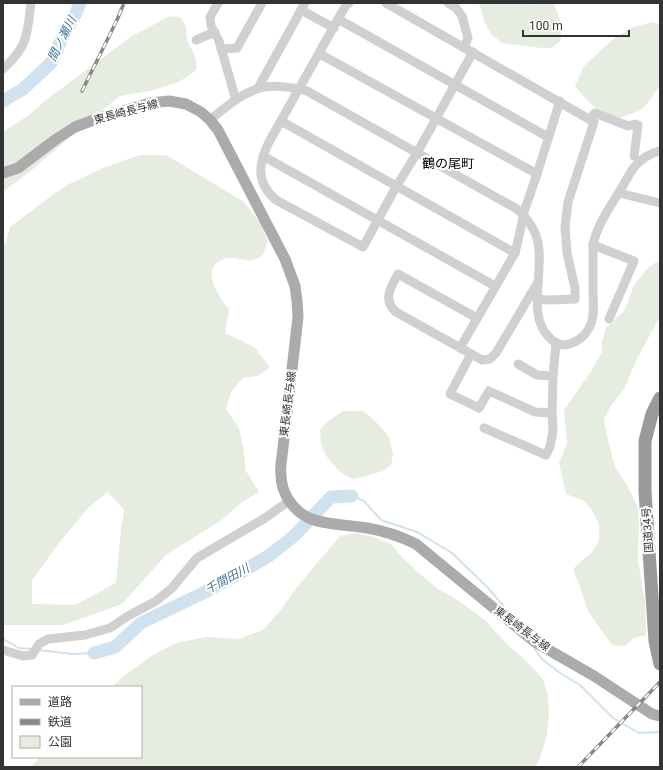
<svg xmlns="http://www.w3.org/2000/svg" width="663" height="770" font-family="Roboto,'Noto Sans JP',sans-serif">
	<rect width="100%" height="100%" fill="#fff"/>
	<g fill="#e6ecdf" fill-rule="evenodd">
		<path d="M479,3H533L534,5L543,3H554L560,20L561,40L552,48H542L502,43L491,34L485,23Z"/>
		<path d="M170,16L181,18L186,27L187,40L195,56L197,69L187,77L176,83L150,91L120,96L91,119L33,169L3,192V132L29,115L46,100L132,36Z"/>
		<path d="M652,22L660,24V85L647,104L639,111L619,118L607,116L591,104L575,86L584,66L611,41L631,28Z"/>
		<path d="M140,155H166L211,182L244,202L260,223L268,241L263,255C260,257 256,259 252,260C245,261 234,257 227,258C221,259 217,262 214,266C206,279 221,299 229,309L225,333L254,347L270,367L258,376L243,378L231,392L226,409L239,428L243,446L246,471L259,492L241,503L223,519L206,530L166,555L122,604L63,625H4L3,631V246L6,242L10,227L51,196L67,185L103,168ZM108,492L124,510L121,530L116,583L75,605L32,604V580L59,543L89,507Z"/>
		<path d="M660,261V316L637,359L624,389L610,407L604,420L608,440L615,467L627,485L638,508L639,524L638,561L645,601L646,635L634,638L625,646L612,645L588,611L579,584L573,569L592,552L599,541V524L592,510L584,501L566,494L559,463L567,444L564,410L592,370L602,352V342L606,328L625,310L634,285L647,269L655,263Z"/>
		<path d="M343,411H363L377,423L389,437L393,455L391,465L383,471L362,477L353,479L341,473L327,457L321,445L320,430L327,422Z"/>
		<path d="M355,533L374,537L391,544L400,555L420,574L438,589L453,597L485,620L505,642L527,662L543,679L548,696L549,715L547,735L540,758L535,767H31L40,757H141V687H112L125,675L153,655L176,643L206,637L240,639L264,629L279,612L298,586L340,536Z"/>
	</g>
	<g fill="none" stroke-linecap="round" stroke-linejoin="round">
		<g stroke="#cfe2ee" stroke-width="2">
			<path d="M352,496L364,501L381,520L417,532L452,553L488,588L512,616"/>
			<path d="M3,639L19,648L31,649"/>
			<path d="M534,648L542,659L560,673L580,685L613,718L639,733L660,732"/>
			<path d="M38,650L73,654L94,653"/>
		</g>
		<g stroke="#cfe2ee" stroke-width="13">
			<path d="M3,101L23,89L51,63L63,36L76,13L80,3"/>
			<path d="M94,653L115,647L141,623L205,592L245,570L270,555L294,536L331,497L352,496"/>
		</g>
		<g stroke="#d0d0d0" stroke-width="9">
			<path d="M218,3L210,17L211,26L219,41L236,100"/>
			<path d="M349,3L346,5L269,142C258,164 256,183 276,200L363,247L396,187L417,153L473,52"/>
			<path d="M386,3L594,122L568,202L565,227L567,253L575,288V299L549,300L537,299"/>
			<path d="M448,3L456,8L462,16L468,38L464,47"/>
			<path d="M301,10L334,28"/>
			<path d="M338,19L548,137"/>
			<path d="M196,40L215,32"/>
			<path d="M221,49L237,48L262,3"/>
			<path d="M320,54L537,174"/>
			<path d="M3,69C10,62 19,54 23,44C29,32 29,16 31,3"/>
			<path d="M258,88L305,3"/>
			<path d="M590,119L595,113L628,126L635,124L638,125L634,156"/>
			<path d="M210,120C225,108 239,95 257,89C271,84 293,87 307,91L517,209C524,215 531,224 535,233C548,262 525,313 548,336C555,344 563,347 572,343C581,340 588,332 591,324C595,314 593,301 593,291C593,275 593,260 593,245C597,225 609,209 619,192C625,183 629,173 636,165C643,158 650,153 660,151"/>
			<path d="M281,121L515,253"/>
			<path d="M263,156L495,286"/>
			<path d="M619,193L660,203"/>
			<path d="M593,245L634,261L609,319"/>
			<path d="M477,318L398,274C391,287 382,300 396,312L482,360L490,359L496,353L538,282"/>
			<path d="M460,348L515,253L522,223L523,215L537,174L560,101"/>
			<path d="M471,354L450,394L479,408L489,391L535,412L552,413"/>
			<path d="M518,364L537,375L553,376"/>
			<path d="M484,428L546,455L550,447L553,431L552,413L553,376L556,343"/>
			<path d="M3,650L23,656L32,655L39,644L48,639L85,635L110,628L128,616L156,601L172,588L197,558L265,518L289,501"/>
		</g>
		<path stroke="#ababab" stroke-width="11" d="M3,173L18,168L55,140L75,127L99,118L150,103L169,101L186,104L201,112L210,120L218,130L285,259L295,286L297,301L298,317L282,456C281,463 280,469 281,475C281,492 292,509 307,517C323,525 349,525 367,528C385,531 400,536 416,544L535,642L594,676L652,714L660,716"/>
		<path stroke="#9a9a9a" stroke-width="13" d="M660,398L652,414L645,441V491L655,641L660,664"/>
		<defs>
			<g id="rail">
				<path d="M82,91L117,20L124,3"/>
				<path d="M578,767L660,682"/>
			</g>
		</defs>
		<use href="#rail" stroke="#888" stroke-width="3.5"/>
		<use href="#rail" stroke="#fff" stroke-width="2" stroke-dasharray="6" stroke-linecap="butt"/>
	</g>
	<g text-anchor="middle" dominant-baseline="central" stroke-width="4" stroke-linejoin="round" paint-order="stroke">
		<g font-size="11" fill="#333" stroke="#fff">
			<text transform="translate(126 112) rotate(-15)">東長崎長与線</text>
			<text transform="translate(288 404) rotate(-83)">東長崎長与線</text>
			<text transform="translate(648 530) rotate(-94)">国道34号</text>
			<text transform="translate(522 629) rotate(37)">東長崎長与線</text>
		</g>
		<g font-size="12" font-style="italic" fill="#3f7597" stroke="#fff">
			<text transform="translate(62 39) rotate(-63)">間ノ瀬川</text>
			<text transform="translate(227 579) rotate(-29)">千間田川</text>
		</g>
		<g font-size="13" fill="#000" stroke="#fff">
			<text x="448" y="163">鶴の尾町</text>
		</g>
	</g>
	<rect width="663" height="770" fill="none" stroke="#333333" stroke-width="8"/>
	<rect x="12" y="686" width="130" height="72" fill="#ffffff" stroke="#adadad"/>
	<rect x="20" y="699" width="20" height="6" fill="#ababab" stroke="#adadad"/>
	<text x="48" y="706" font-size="12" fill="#333333">道路</text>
	<rect x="20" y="719" width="20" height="6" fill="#888888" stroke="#adadad"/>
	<text x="48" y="726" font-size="12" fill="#333333">鉄道</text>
	<rect x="20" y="736" width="20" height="12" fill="#e6ecdf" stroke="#adadad"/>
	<text x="48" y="746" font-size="12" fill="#333333">公園</text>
	<path d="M523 30v6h106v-6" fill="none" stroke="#333333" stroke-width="2"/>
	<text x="529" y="30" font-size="12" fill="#333333" stroke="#ffffff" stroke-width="3" paint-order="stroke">100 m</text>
</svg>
